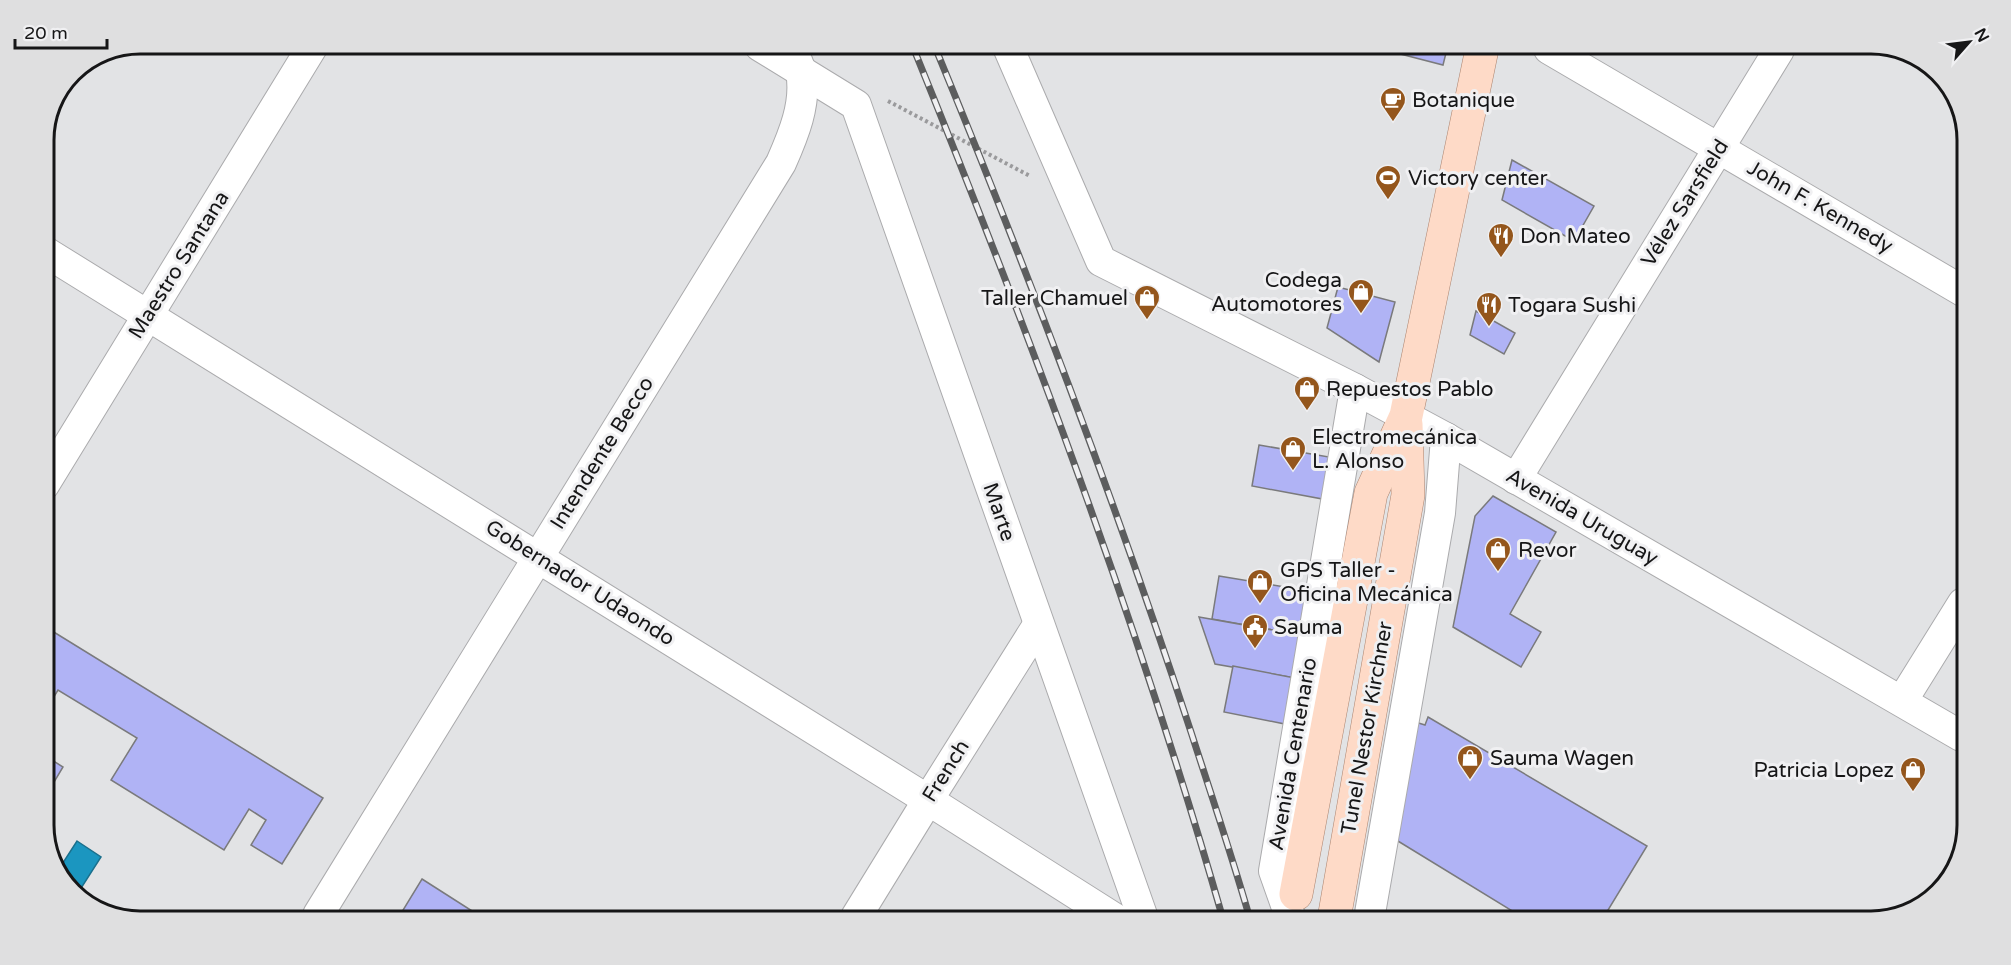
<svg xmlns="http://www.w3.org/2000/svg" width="2011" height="965" font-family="'Varela Round',sans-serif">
	<rect width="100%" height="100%" fill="#e2e3e5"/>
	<path fill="#1b96c0" stroke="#1a708d" stroke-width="1.5" d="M77,841L101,857L78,893L60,879L57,872Z"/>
	<g fill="#b0b3f5" stroke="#7a7a7c" stroke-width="1.5">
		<path d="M1381,49H1447L1443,65Z"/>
		<path d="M1512,160L1594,206L1574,241L1502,200Z"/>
		<path d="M1338,287L1395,302L1379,362L1327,328Z"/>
		<path d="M1476,311L1515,333L1504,354L1470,335Z"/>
		<path d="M1259,445L1335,458L1328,500L1252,486Z"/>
		<path d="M1493,496L1556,532L1510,614L1541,632L1521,667L1453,627L1475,516Z"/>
		<path d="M1219,576L1309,591L1301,635L1212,619Z"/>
		<path d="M1199,617L1301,635L1295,678L1215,664Z"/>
		<path d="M44,626L323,798L282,864L251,845L266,820L249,809L224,850L111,780L137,738L58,690L44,713Z"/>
		<path d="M1233,666L1295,678L1285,724L1224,712Z"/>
		<path d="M1428,717L1647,846L1602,920H1527L1393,838L1412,721L1425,725Z"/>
		<path d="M44,755L63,767L44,799Z"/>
		<path d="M422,879L480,916L400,915Z"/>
	</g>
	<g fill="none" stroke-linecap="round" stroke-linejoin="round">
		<defs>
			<g id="minor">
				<path d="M760,46L856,105L1143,918"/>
				<path d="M1008,47L1101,261L1355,389L1446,438L1961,736"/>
				<path d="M1549,49L1966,293"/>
				<path d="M44,251L928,800L1114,918"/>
				<path d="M1516,479L1779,50"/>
				<path d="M44,485L314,44"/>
				<path d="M1902,701L1963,603"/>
				<path d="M318,915L781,163C793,136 807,103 801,72C799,64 794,54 790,46"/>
				<path d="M856,917L928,800L1038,625"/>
				<path d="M1291,919L1274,871L1355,389"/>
				<path d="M1369,919L1440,513L1446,438"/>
			</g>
			<g id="major">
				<path d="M1296,894L1371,493L1406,416L1482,49"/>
				<path d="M1334,919L1408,495L1406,424"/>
			</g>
		</defs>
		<use href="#minor" stroke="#ababad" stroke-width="32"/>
		<use href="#major" stroke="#ac8571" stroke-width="34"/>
		<path stroke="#9a9a9c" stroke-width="4" stroke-dasharray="3 3" stroke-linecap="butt" d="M888,101L1030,176"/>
		<use href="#minor" stroke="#fff" stroke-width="30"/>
		<use href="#major" stroke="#fedac7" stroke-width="33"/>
		<defs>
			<g id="rail">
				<path d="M913,47C1029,332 1138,622 1223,919"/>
				<path d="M935,47C1028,272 1115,500 1191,732C1211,794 1232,856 1250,919"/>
			</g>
		</defs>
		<use href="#rail" stroke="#5c5d5e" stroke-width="7"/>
		<use href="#rail" stroke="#f0f0f2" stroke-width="4.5" stroke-dasharray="14" stroke-linecap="butt"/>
	</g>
	<defs>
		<symbol id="cafe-pin" viewBox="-11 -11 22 30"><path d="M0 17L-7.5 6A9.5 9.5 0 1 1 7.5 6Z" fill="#94561c" stroke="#f0f0f2"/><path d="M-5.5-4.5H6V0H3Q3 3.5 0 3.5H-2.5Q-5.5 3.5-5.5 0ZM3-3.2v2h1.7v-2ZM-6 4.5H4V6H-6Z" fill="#fff"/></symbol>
		<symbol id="stadium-pin" viewBox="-11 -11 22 30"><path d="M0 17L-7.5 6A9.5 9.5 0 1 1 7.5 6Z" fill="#94561c" stroke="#f0f0f2"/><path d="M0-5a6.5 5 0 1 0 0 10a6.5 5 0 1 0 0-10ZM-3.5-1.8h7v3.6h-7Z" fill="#fff"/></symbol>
		<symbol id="restaurant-pin" viewBox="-11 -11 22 30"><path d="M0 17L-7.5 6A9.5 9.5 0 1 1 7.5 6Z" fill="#94561c" stroke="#f0f0f2"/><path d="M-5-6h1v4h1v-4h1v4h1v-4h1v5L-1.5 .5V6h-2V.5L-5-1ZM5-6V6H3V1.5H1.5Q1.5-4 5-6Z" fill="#fff"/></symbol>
		<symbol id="shop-pin" viewBox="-11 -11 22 30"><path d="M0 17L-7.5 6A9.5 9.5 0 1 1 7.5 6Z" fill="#94561c" stroke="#f0f0f2"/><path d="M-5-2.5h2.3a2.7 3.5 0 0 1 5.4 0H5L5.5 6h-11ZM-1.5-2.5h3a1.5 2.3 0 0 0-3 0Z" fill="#fff"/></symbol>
		<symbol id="civic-pin" viewBox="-11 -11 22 30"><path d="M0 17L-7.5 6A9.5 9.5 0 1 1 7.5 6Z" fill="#94561c" stroke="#f0f0f2"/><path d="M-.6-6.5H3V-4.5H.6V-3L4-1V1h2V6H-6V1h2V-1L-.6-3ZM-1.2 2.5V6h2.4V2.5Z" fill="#fff"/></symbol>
	</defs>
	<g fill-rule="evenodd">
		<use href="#cafe-pin" x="1378" y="85" width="30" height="40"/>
		<use href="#stadium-pin" x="1373" y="163" width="30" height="40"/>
		<use href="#restaurant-pin" x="1486" y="221" width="30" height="40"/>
		<use href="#shop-pin" x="1346" y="277" width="30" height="40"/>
		<use href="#shop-pin" x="1132" y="283" width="30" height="40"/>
		<use href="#restaurant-pin" x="1474" y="290" width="30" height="40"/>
		<use href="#shop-pin" x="1292" y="374" width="30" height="40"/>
		<use href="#shop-pin" x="1278" y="434" width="30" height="40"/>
		<use href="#shop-pin" x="1483" y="535" width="30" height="40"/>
		<use href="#shop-pin" x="1245" y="567" width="30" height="40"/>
		<use href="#civic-pin" x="1240" y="612" width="30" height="40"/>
		<use href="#shop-pin" x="1455" y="743" width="30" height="40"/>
		<use href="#shop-pin" x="1898" y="755" width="30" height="40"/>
	</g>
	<g text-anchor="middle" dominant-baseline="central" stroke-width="6" stroke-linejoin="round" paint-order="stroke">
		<g font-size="21" fill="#161617" stroke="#f0f0f2" text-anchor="start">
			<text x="1412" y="100">Botanique</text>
			<text x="1408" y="178">Victory center</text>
			<text x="1520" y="236">Don Mateo</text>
			<text x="1342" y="280" text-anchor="end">Codega<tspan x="1342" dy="24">Automotores</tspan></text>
			<text x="1128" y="298" text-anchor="end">Taller Chamuel</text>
			<text x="1508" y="305">Togara Sushi</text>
			<text x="1326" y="389">Repuestos Pablo</text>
			<text x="1312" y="437">Electromecánica<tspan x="1312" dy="24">L. Alonso</tspan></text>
			<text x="1518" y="550">Revor</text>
			<text x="1280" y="570">GPS Taller -<tspan x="1280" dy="24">Oficina Mecánica</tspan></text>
			<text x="1274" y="627">Sauma</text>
			<text x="1490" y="758">Sauma Wagen</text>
			<text x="1894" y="770" text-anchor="end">Patricia Lopez</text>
		</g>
		<g font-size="21" fill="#161617" stroke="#f0f0f2">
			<text transform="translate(1685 203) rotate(-58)">Vélez Sarsfield</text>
			<text transform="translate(1820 207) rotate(30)">John F. Kennedy</text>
			<text transform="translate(179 265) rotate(-58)">Maestro Santana</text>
			<text transform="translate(602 453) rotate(-58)">Intendente Becco</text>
			<text transform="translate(999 512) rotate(71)">Marte</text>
			<text transform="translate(1582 517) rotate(30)">Avenida Uruguay</text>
			<text transform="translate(580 583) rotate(32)">Gobernador Udaondo</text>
			<text transform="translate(1367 728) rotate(-80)">Tunel Nestor Kirchner</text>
			<text transform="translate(1293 754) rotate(-80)">Avenida Centenario</text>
			<text transform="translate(946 771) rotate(-58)">French</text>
		</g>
	</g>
	<path d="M0 0H2011V965H0ZM140 54H1871A86 86 0 0 1 1957 140V825A86 86 0 0 1 1871 911H140A86 86 0 0 1 54 825V140A86 86 0 0 1 140 54Z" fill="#dfdfe0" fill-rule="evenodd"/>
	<path fill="none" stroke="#161617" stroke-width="3" d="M140 54H1871A86 86 0 0 1 1957 140V825A86 86 0 0 1 1871 911H140A86 86 0 0 1 54 825V140A86 86 0 0 1 140 54Z"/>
	<g transform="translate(1969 42) rotate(62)" stroke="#f0f0f2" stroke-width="4.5" paint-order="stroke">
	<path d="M0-4.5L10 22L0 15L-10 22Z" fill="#161617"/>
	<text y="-9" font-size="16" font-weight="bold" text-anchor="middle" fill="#161617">N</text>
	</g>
	<path d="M15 39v9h92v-9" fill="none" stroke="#161617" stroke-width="3"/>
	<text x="24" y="39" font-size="18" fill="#161617" stroke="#f0f0f2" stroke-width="4.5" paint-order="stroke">20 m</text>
</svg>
